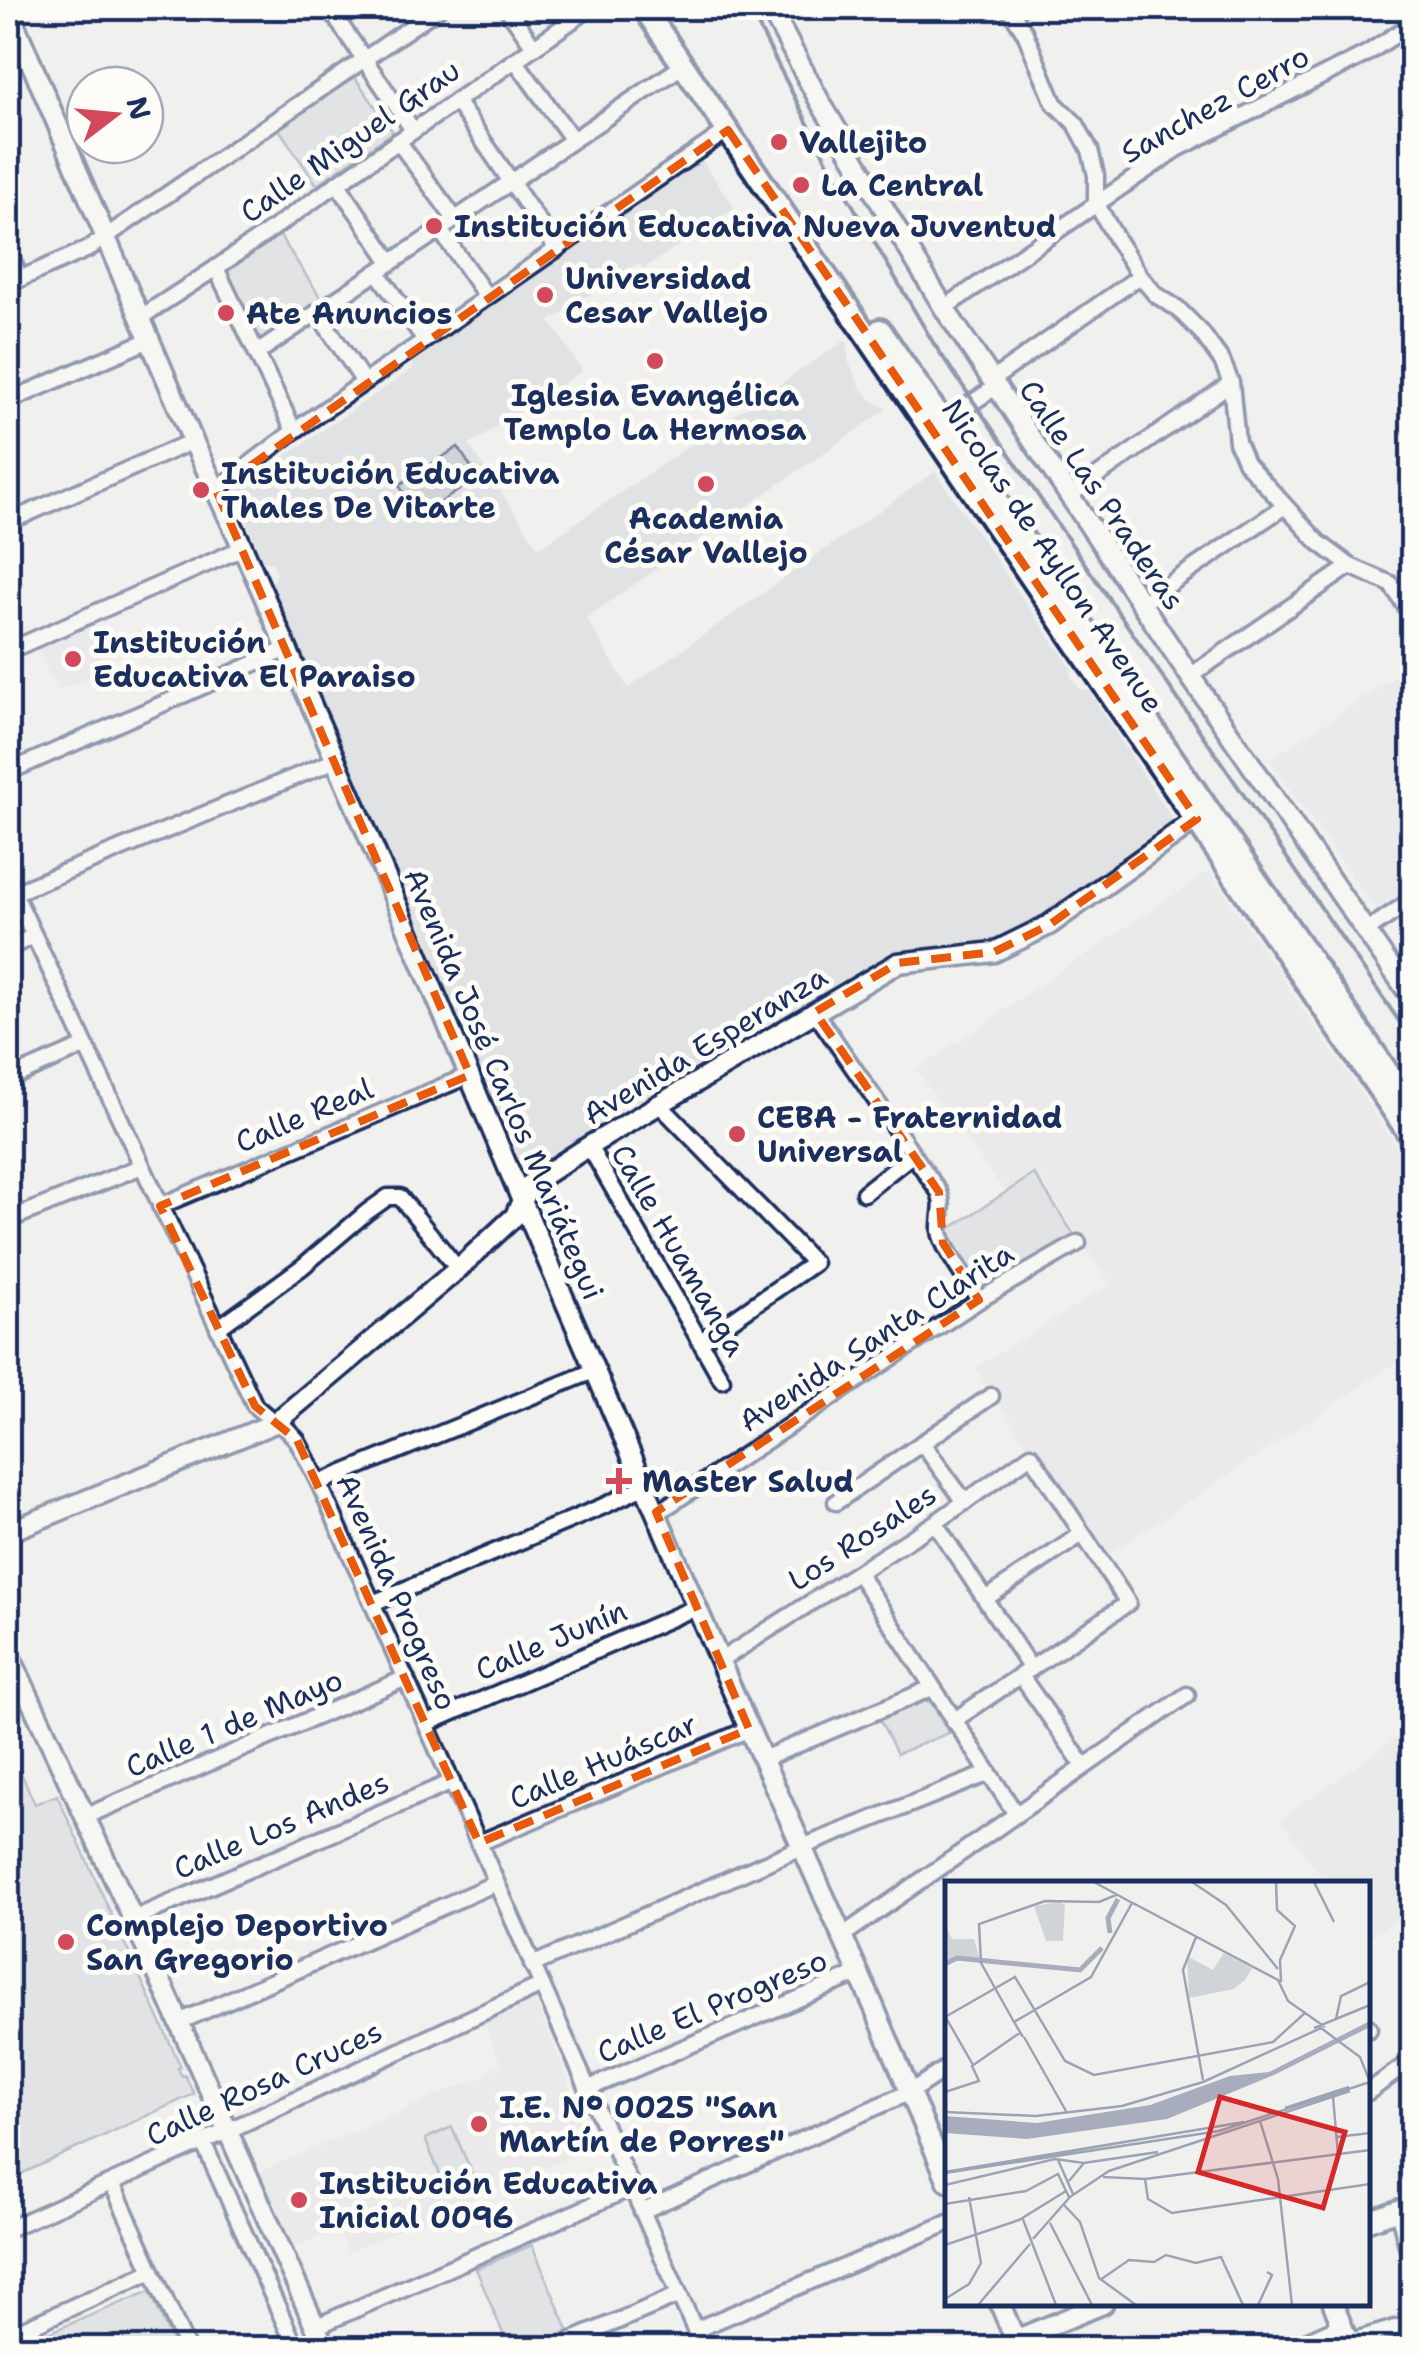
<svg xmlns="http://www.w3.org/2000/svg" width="1420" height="2356" font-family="'Shantell Sans',sans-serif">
	<rect width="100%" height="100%" fill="#f0f0ee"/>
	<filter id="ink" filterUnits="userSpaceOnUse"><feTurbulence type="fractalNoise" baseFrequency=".01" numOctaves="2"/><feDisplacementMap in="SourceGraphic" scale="20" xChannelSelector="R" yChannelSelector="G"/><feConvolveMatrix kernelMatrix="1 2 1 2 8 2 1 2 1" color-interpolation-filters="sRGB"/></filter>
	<g filter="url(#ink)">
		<g fill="#e0e2e3">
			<path d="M702,161L735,208L643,269L638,263L550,321L582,371L469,445L539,548L844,341L848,343V360L859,385L871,400L887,409L586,618L628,688L935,472L1072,669L1070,675L1079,689L1088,690L1176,825L1022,929L995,942L893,952L776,1027L770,1023L764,1025L766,1033L622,1109L527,1176L272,583L277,574L271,561H263L234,491L414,368L408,357Z"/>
			<path d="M89,627L108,669L57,691L38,650Z"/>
			<path d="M1412,665V891L1378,913L1270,760Z"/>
			<path d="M1209,871L1412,1169V1352L1104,1558L975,1368L1110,1284L1035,1171L1004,1191L916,1070Z"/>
			<path d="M1412,1727V1908L1368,1939V1884L1326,1883L1280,1819Z"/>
			<path d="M535,2000L568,2079L566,2081L576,2102H578L596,2146L348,2252L338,2229L292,2248L259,2172L488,2074L487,2071L501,2064L484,2022Z"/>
		</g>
		<g fill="#d0d3d8" stroke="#76819b" stroke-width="2.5">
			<path d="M352,73L393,132L317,185L276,125Z"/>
			<path d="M278,233L325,304L258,349L220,272Z"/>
			<path d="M458,447L478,478L418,517L399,485Z"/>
			<path d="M1034,1174L1077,1239L988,1296L946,1231Z"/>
			<path d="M926,1700L932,1704L949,1733L897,1754L879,1718Z"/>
			<path d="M8,1744L35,1804L57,1795L181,2067L178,2068L182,2076L185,2075L194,2094L8,2180Z"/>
			<path d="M452,2127L472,2173L445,2186L425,2139Z"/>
			<path d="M532,2245L569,2332L530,2348H509L476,2269Z"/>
			<path d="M150,2291L175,2348H54L38,2337Z"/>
		</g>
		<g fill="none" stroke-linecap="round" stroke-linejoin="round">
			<defs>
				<g id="street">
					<path d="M329,8L413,130"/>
					<path d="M507,8L534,47"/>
					<path d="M1009,8L1025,33L1054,103L1076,124L1090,150L1096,175V203L1117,240L1140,276L1156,295L1177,308L1201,332L1222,361L1231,383L1237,442L1246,463L1318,542L1350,566L1391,584L1412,616"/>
					<path d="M515,60L573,140"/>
					<path d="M456,101L557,249"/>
					<path d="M398,141L455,219"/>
					<path d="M337,183L391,262"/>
					<path d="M440,230L487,297"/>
					<path d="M8,249L20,279"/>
					<path d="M216,268L294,431"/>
					<path d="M377,272L425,340"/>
					<path d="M8,284L88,249L439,8"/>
					<path d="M944,308L1177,149L1366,54L1412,24"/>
					<path d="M317,312L364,382"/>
					<path d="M141,317L216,268L590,8"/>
					<path d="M257,353L684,65"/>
					<path d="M993,379L1140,276"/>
					<path d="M8,401L149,340"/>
					<path d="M936,427L997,386"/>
					<path d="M216,490L294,431L728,130"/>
					<path d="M1070,495L1231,383"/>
					<path d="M8,522L193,441"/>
					<path d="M1142,603L1285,506"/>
					<path d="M8,651L243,548"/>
					<path d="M1190,676L1350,566"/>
					<path d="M8,772L287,649"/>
					<path d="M8,880L255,1406L275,1423L287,1429L297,1440L319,1483L703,2348"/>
					<path d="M14,893L336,760"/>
					<path d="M1366,931L1412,900"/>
					<path d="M8,948L34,936"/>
					<path d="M815,1012L939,1192C945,1206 939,1216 940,1231C941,1246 970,1285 979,1300"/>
					<path d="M8,1079L85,1046"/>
					<path d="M658,1103L814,1263L700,1342"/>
					<path d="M589,1146L722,1380"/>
					<path d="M864,1193L913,1154"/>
					<path d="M160,1206L470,1075"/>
					<path d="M8,1220L142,1166"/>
					<path d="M218,1328L302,1267L367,1212L388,1197H400L458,1269"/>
					<path d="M922,1443L965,1502"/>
					<path d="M319,1483L596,1370"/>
					<path d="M836,1502L991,1396"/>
					<path d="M657,1513L979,1300L1078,1243"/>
					<path d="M935,1523L1031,1669"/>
					<path d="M858,1573L1016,1814"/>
					<path d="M985,1599L1082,1534"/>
					<path d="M373,1603L606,1505L645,1486"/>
					<path d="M721,1660L935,1523L1031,1455L1128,1603L953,1721"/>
					<path d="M1021,1676L1084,1766"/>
					<path d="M426,1724L697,1607"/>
					<path d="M763,1759L932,1688"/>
					<path d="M84,1817L406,1678"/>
					<path d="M479,1843L749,1729"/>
					<path d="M133,1919L452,1782"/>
					<path d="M842,1936L1187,1695"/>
					<path d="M532,1965L802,1847L987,1774"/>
					<path d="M179,2022L496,1883"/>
					<path d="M1368,2027L1369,2029"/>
					<path d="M1404,2066L1412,2079"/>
					<path d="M587,2089L859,1973"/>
					<path d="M1368,2092L1412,2060"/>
					<path d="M203,2142L296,2348"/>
					<path d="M112,2183L187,2348"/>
					<path d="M1398,2210L1412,2265"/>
					<path d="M642,2211L910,2092L948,2067"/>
					<path d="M8,2229L227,2131L542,1985"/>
					<path d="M315,2327L631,2188"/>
					<path d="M695,2330L948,2223"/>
					<path d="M8,2336L152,2271"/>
					<path d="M1348,2342L1412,2323"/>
					<path d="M554,2348L679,2295"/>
					<path d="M994,2348L1015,2340"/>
					<path d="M1290,2348L1342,2325"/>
				</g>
				<g id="secondary">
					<path d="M770,8L820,102L944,308L1190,676L1412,998"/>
					<path d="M8,9L193,441L243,548L363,823L522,1201L749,1729L874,2007L948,2182"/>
					<path d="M8,1532L275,1423L458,1269L515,1216L529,1185L589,1146L898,963L994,952L1049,925L1197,819L1206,817"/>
					<path d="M8,1652L133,1919L325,2348"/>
					<path d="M1368,2221L1412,2205"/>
					<path d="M1000,2304L1019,2348"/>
					<path d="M1333,2304L1351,2348"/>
					<path d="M1015,2340L1103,2304"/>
				</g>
				<g id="primary">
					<path d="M644,8L1412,1138"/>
					<path d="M880,330L1412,1108"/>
				</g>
			</defs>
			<use href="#street" stroke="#1b2f5e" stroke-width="21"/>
			<use href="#secondary" stroke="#1b2f5e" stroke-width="25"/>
			<use href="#primary" stroke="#1b2f5e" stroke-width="28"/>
			<use href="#street" stroke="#fdfcf7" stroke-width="14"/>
			<use href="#secondary" stroke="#fdfcf7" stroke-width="18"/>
			<use href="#primary" stroke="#fdfcf7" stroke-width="20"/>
			<path stroke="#1b2f5e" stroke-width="4" d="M749,8L828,163L934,344L1412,1040"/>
		</g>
	</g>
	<path d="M0 0H1420V2356H0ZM728,130L1197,819L1049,925L994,952L898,963L815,1012L939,1192L943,1243L979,1300L656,1512L749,1729L479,1843L297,1440L255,1406L160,1206L470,1075L216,490Z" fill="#f0f0ee" fill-opacity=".55" fill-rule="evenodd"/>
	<path fill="none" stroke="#e8590c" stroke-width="8" stroke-dasharray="20 12" stroke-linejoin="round" d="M728,130L1197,819L1049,925L994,952L898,963L815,1012L939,1192L943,1243L979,1300L656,1512L749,1729L479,1843L297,1440L255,1406L160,1206L470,1075L216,490Z"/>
	<g fill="#d1495b" stroke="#fdfcf7" stroke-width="4">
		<circle cx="779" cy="142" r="10"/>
		<circle cx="801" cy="185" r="10"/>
		<circle cx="434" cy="226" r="10"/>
		<circle cx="545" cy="295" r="10"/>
		<circle cx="226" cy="313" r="10"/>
		<circle cx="655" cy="361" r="10"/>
		<circle cx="706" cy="484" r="10"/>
		<circle cx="201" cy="490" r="10"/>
		<circle cx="73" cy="659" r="10"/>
		<circle cx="737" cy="1134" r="10"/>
		<path d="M614 1466h10v10h10v10h-10v10h-10v-10h-10v-10h10z"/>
		<circle cx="66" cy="1942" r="10"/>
		<circle cx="479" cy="2124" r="10"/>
		<circle cx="299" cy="2200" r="10"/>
	</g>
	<g text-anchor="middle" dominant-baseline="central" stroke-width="10" stroke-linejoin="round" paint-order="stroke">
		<g font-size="30" fill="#1b2f5e" stroke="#fdfcf7">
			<text transform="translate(1215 104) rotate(-29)">Sanchez Cerro</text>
			<text transform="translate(350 141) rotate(-35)">Calle Miguel Grau</text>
			<text transform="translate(1102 495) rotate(56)">Calle Las Praderas</text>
			<text transform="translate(1053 556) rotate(56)">Nicolas de Ayllon Avenue</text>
			<text transform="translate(705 1045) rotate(-31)">Avenida Esperanza</text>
			<text transform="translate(504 1084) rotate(67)">Avenida José Carlos Mariátegui</text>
			<text transform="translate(304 1115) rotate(-23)">Calle Real</text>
			<text transform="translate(679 1250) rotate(60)">Calle Huamanga</text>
			<text transform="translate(876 1337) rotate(-33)">Avenida Santa Clarita</text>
			<text transform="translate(862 1537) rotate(-33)">Los Rosales</text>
			<text transform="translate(397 1592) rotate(66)">Avenida Progreso</text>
			<text transform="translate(551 1640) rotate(-23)">Calle Junín</text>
			<text transform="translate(234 1723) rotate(-23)">Calle 1 de Mayo</text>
			<text transform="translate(603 1761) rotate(-23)">Calle Huáscar</text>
			<text transform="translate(281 1825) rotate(-23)">Calle Los Andes</text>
			<text transform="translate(712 2006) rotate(-23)">Calle El Progreso</text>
			<text transform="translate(264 2083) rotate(-25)">Calle Rosa Cruces</text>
		</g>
		<g font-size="30" font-weight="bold" fill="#1b2f5e" stroke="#fdfcf7" text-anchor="start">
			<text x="799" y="142">Vallejito</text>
			<text x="821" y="185">La Central</text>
			<text x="454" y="226">Institución Educativa Nueva Juventud</text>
			<text x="565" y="278">Universidad<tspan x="565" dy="34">Cesar Vallejo</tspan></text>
			<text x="246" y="313">Ate Anuncios</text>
			<text x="655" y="395" text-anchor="middle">Iglesia Evangélica<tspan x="655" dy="34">Templo La Hermosa</tspan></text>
			<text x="221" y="473">Institución Educativa<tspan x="221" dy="34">Thales De Vitarte</tspan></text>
			<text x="706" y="518" text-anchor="middle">Academia<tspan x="706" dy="34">César Vallejo</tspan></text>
			<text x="93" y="642">Institución<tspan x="93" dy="34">Educativa El Paraiso</tspan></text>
			<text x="757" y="1117">CEBA - Fraternidad<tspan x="757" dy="34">Universal</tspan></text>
			<text x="642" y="1481">Master Salud</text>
			<text x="86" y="1925">Complejo Deportivo<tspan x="86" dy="34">San Gregorio</tspan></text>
			<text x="499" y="2107">I.E. N° 0025 "San<tspan x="499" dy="34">Martín de Porres"</tspan></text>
			<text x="319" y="2183">Institución Educativa<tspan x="319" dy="34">Inicial 0096</tspan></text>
		</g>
	</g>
	<g transform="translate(945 1881)">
		<rect width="425" height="425" fill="#f0f0ee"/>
		<path d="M114,21L120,24L118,60H101L89,25ZM0,44L7,58H29L35,79L0,80ZM279,72L307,87L300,99L289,108L244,117L242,75L268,89Z" fill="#d0d3d8"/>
		<path d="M425,140V146L331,193L222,238L82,258L0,252V235L92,242L205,224L285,195L324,191Z" fill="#a7adbd"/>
		<path fill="none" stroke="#a7adbd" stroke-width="5" d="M165,52L163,37L173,18M0,83L12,77L135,89L157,67"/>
		<path fill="none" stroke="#9ba3b4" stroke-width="2.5" d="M149,1L191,24M247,1L281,24L333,88M331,1L332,29L350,45L335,79L336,101M369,1L389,41M188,22L333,99L343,120L380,146M251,56L238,89L258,199M0,135L28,184M0,136L70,96L120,180L149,194L328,161L361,131M391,138L396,115L425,101M69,141L36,82L34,43L100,20L154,21L171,14M369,147L425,124M78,156L69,141L146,96L187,22M79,156L121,230M0,211L34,200L27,185L76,151M388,216L393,273M340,227L404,206M0,231L91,235L177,225L258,201L376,147L415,176L425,201M315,240L333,298L347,424M392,256L425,252M113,279L128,313M0,291L299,241M0,292L274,250L425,201M158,296L200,298L425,269M200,298L203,318L227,332L425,303M124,300L139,282L213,271M0,304L110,278L139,282M0,323L81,310L113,293L121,310M119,324L135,341L154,397L191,424M77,336L111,424M105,342L147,424M88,358L125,316L164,290L405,210M0,364L74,339L121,310L124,316M155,399L184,379L209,381L221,374L251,382L276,376L298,424M0,418L24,403L36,382L24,316M33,424L85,363M313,424L327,394L322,391"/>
		<path fill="#d62828" fill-opacity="0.15" stroke="#d62828" stroke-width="5" d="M275,216L400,251L378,327L253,291Z"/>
		<rect width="425" height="425" fill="none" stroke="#1b2f5e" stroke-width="5"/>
	</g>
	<rect width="1420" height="2356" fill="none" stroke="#fdfcf7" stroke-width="40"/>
	<rect x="20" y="20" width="1380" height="2316" fill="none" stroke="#1b2f5e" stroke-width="4" filter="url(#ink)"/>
	<g transform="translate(115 115) rotate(74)"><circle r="48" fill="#fdfcf7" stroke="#a3aaba" stroke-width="2.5"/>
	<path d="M0-8L18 38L0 25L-18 38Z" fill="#d1495b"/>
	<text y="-15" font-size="28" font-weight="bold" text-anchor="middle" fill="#1b2f5e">N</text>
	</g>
</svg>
